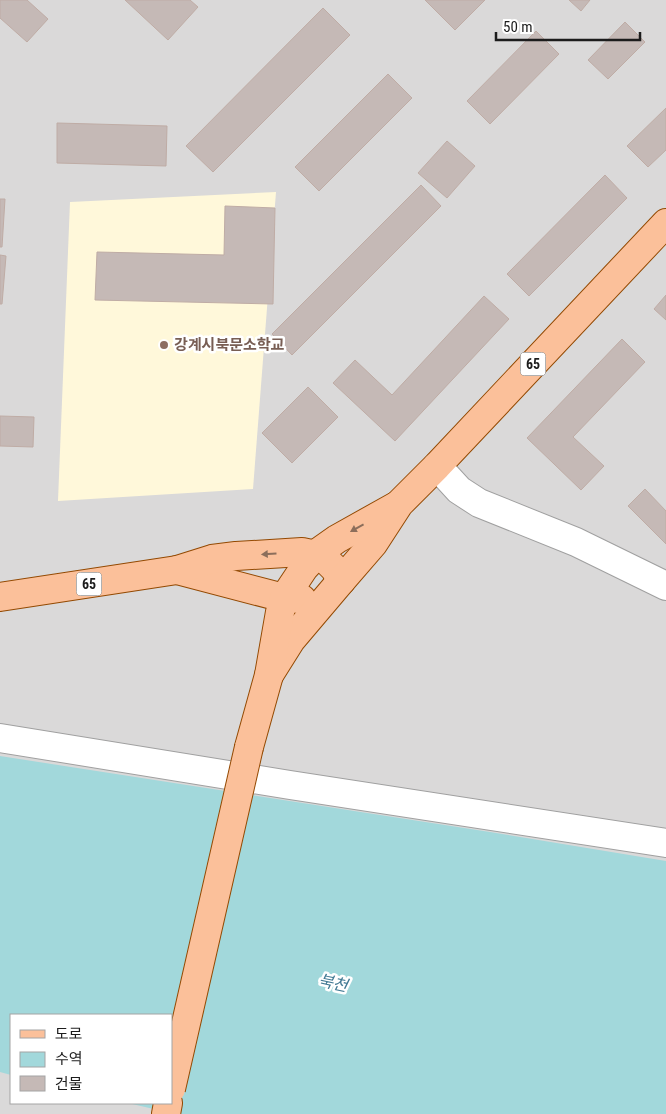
<svg xmlns="http://www.w3.org/2000/svg" width="666" height="1114" font-family="'Roboto Condensed','Noto Sans KR',sans-serif">
	<rect width="100%" height="100%" fill="#eee8e2"/>
	<path fill="#dad9d9" fill-rule="evenodd" d="M0,0H666V1114H0ZM11,1015H171V1103H11Z"/>
	<path fill="#fff8da" d="M276,192L253,489L58,501L70,202Z"/>
	<path fill="#a2d8db" d="M0,756L490,832L666,861V1114H175L128,1103H171V1015H11V1075L0,1072Z"/>
	<g fill="#c5b9b6" stroke="#bfaca5">
		<path d="M0,0H27L48,19L27,42L0,18Z"/>
		<path d="M125,0H190L198,7L168,40Z"/>
		<path d="M425,0H485L455,30Z"/>
		<path d="M569,0H590L581,11Z"/>
		<path d="M323,8L350,35L213,172L186,146Z"/>
		<path d="M625,22L645,42L608,79L588,60Z"/>
		<path d="M536,31L559,54L490,124L467,101Z"/>
		<path d="M388,74L412,98L319,191L295,167Z"/>
		<path d="M666,108V150L648,167L627,146Z"/>
		<path d="M57,123L167,126L166,166L57,163Z"/>
		<path d="M447,141L475,166L447,198L418,173Z"/>
		<path d="M605,175L627,198L529,296L507,274Z"/>
		<path d="M421,185L441,206L292,355L272,334Z"/>
		<path d="M0,199H5L2,247H0Z"/>
		<path d="M225,206L275,208L273,304L95,300L97,252L224,255Z"/>
		<path d="M0,255L6,256L2,304H0Z"/>
		<path d="M666,295V320L654,309Z"/>
		<path d="M484,296L509,319L395,441L333,383L355,360L392,395Z"/>
		<path d="M622,339L645,362L573,437L604,466L581,490L527,438Z"/>
		<path d="M308,387L338,417L292,463L262,433Z"/>
		<path d="M0,416L34,417L33,447L0,446Z"/>
		<path d="M645,489L666,511V544L628,506Z"/>
	</g>
	<g fill="none" stroke-linecap="round" stroke-linejoin="round">
		<defs>
			<g id="minor">
				<path d="M437,466L459,490L479,503L576,542L666,586"/>
				<path d="M0,738L290,785L666,843"/>
			</g>
			<g id="major">
				<path d="M177,570L284,598L302,599"/>
				<path d="M0,597L177,570L212,559L236,556L302,552L316,555L327,561L335,569L341,581"/>
				<path d="M269,675L291,640L341,581L373,544L399,504L437,466L666,223"/>
				<path d="M249,747L269,675L280,612L284,598L304,568L320,551L337,539L396,506"/>
				<path d="M166,1114L168,1103"/>
			</g>
		</defs>
		<use href="#minor" stroke="#a0a0a0" stroke-width="30"/>
		<use href="#major" stroke="#934902" stroke-width="30"/>
		<use href="#minor" stroke="#fff" stroke-width="28"/>
		<use href="#major" stroke="#fbc09a" stroke-width="28"/>
		<defs>
			<path id="major-bridge" d="M171,1089L249,747"/>
		</defs>
		<use href="#major-bridge" stroke="#934902" stroke-width="30" stroke-linecap="butt"/>
		<use href="#major-bridge" stroke="#fbc09a" stroke-width="28"/>
	</g>
	<defs><path id="oneway-solid" d="M-6-.8H1V-3.2L6.5 0L1 3.2V.8H-6Z" transform="scale(1.25)"/></defs>
	<g fill="#8c6e5b">
		<use href="#oneway-solid" transform="translate(357 528) rotate(151)"/>
		<use href="#oneway-solid" transform="translate(269 554) rotate(177)"/>
	</g>
	<circle fill="#8d6e63" stroke="#fff" stroke-width="2" cx="164" cy="345" r="5"/>
	<g text-anchor="middle" dominant-baseline="central" stroke-width="5" stroke-linejoin="round" paint-order="stroke">
		<g fill="#fff" stroke="#606060" stroke-width="1">
			<rect x="520.5" y="352.5" width="25" height="23" rx="4"/>
			<rect x="76.5" y="572.5" width="25" height="23" rx="4"/>
		</g>
		<g font-size="14" font-weight="bold" fill="#1c1c1c">
			<text x="533" y="364">65</text>
			<text x="89" y="584">65</text>
		</g>
		<g font-size="15" font-weight="bold" fill="#785e54" stroke="#fff" text-anchor="start">
			<text x="174" y="345">강계시북문소학교</text>
		</g>
		<g font-size="16" font-style="italic" fill="#417993" stroke="#fff">
			<text transform="translate(333 983) rotate(12)">북천</text>
		</g>
	</g>
	<rect x="10" y="1014" width="162" height="90" fill="#ffffff" stroke="#a4a4a4"/>
	<rect x="20" y="1030" width="25" height="8" fill="#fbc09a" stroke="#a4a4a4"/>
	<text x="55" y="1039" font-size="15" fill="#1c1c1c">도로</text>
	<rect x="20" y="1052" width="25" height="15" fill="#a2d8db" stroke="#a4a4a4"/>
	<text x="55" y="1064" font-size="15" fill="#1c1c1c">수역</text>
	<rect x="20" y="1076" width="25" height="15" fill="#c5b9b6" stroke="#a4a4a4"/>
	<text x="55" y="1089" font-size="15" fill="#1c1c1c">건물</text>
	<path d="M496 32v8h144v-8" fill="none" stroke="#1c1c1c" stroke-width="2.5"/>
	<text x="503" y="32" font-size="15" fill="#1c1c1c" stroke="#ffffff" stroke-width="4" paint-order="stroke">50 m</text>
</svg>
